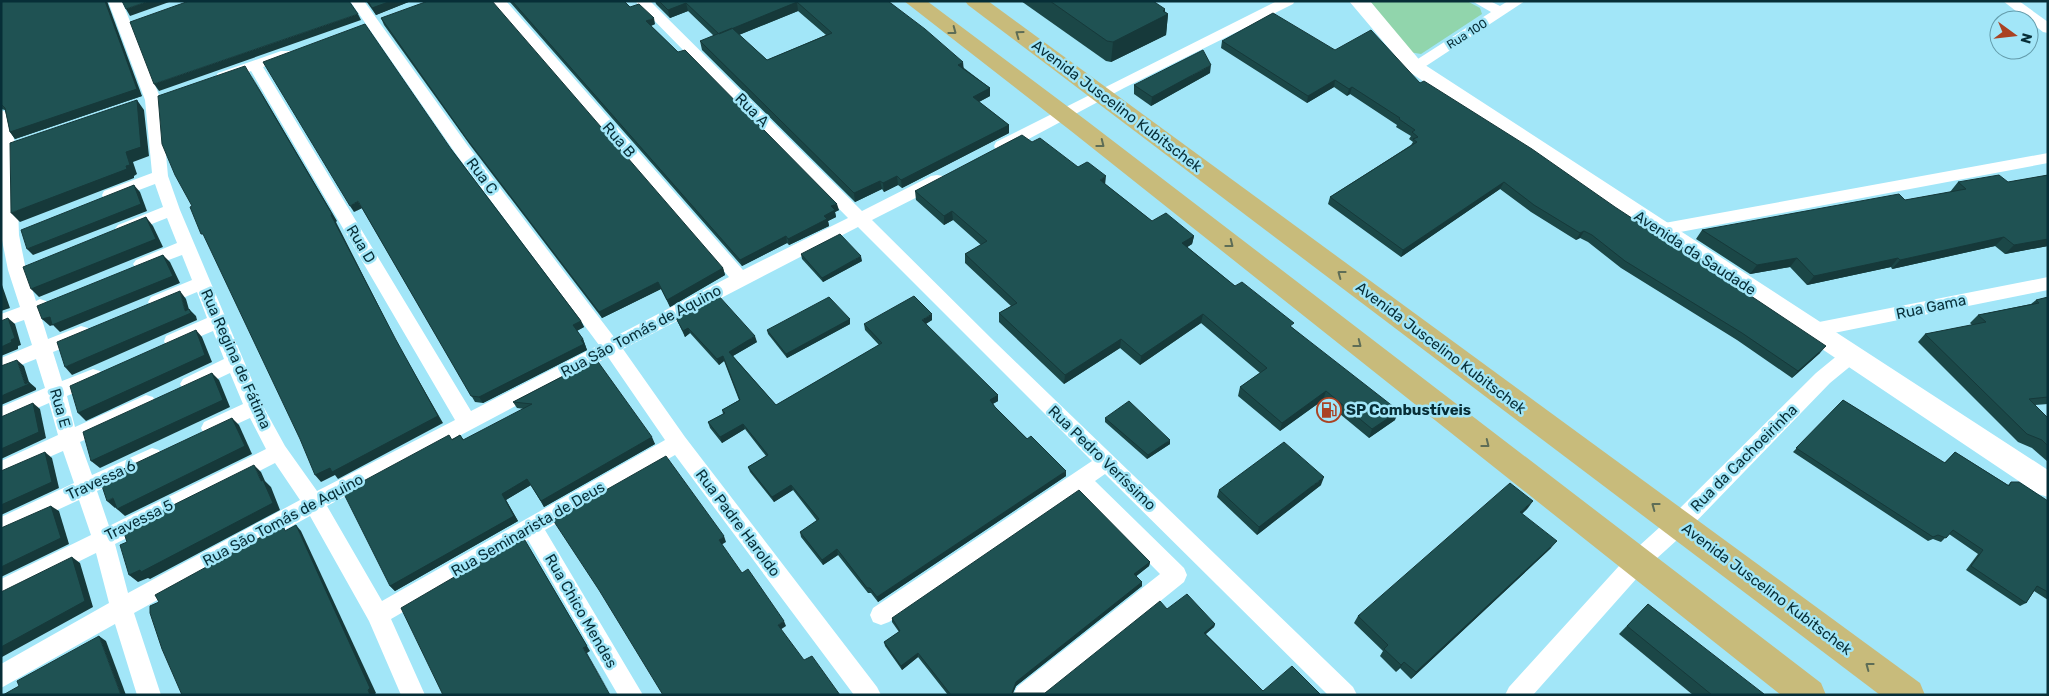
<svg xmlns="http://www.w3.org/2000/svg" width="2049" height="696" font-family="Rubik,sans-serif">
	<rect width="100%" height="100%" fill="#a2e6f8"/>
	<path fill="#91d5ac" d="M1370,1H1467L1480,8L1482,14L1421,54L1409,52Z"/>
	<g fill="none" stroke-linecap="round" stroke-linejoin="round">
		<g fill="#fff" fill-rule="evenodd">
			<path d="M108,1H122L161,100L168,176L180,210L263,406L285,446L317,491L455,420L251,71L223,81L218,79L216,76L218,73L281,51H291L293,54L291,57L263,67L471,411L599,345L456,154L350,1H364L468,146L614,337L729,277L491,1H506L743,270L848,218L635,1H650L862,211L931,176L937,175L943,176L945,180L943,184L872,220L995,342L1353,687L1357,695H1328L1105,474L1095,481L1184,568L1187,575L1184,582L1044,695H1013L1017,687L1160,574L1079,492L889,622L881,625L873,622L870,615L873,608L1092,461L858,227L623,349L685,437L877,687L881,695H854L675,455L545,530L643,695H618L528,540L391,619L425,695H401L369,621L310,516L134,613L161,695H137L115,624L1,688V664L109,603L96,553L1,600V579L91,535L79,500L1,536V517L74,483L63,451L1,478V461L58,435L49,403L1,424V407L45,388L36,359L1,373V358L32,345L24,320L1,328V314L20,307L8,270L1,235V110L6,112L9,115L16,149L19,235L26,270L36,301L40,299L46,301L49,306L46,311L40,313L48,339L81,326L88,328L90,333L88,338L53,352L62,381L93,369L100,371L103,376L100,381L67,396L75,427L146,395L153,397L156,403L153,409L80,442L92,475L152,448L159,450L162,456L159,462L97,491L109,526L266,449L250,418L211,436L204,434L201,428L204,422L243,404L230,373L190,392L183,389L180,384L183,379L224,359L213,331L173,348L166,346L164,341L166,336L207,318L197,292L157,309L151,307L148,302L151,297L192,280L182,255L142,270L136,268L133,264L136,260L177,243L167,218L124,235L118,233L115,229L118,225L163,207L155,184L110,201L104,199L102,195L104,191L152,173L145,100ZM608,357L665,440L382,601L327,506ZM275,463L300,500L128,593L115,544Z"/>
			<path d="M1277,1H1295L1293,4L1124,88L1008,150L1002,151L996,150L994,146L996,142Z"/>
			<path d="M1472,1H1490L1500,6L1508,1H1525L1420,70H1410L1408,67L1410,64L1491,12Z"/>
			<path d="M2003,1H2019L2048,22V33L2043,32Z"/>
			<path d="M2048,153V163L1659,236L1653,234L1650,230L1653,226L1659,224Z"/>
			<path d="M2048,277V290L1814,337L1807,335L1805,330L1807,325L1814,323Z"/>
			<path d="M1851,348L1858,350L1860,355L1858,360L1830,383L1687,531L1645,569L1533,695H1505L1509,687L1629,555L1671,517L1816,373L1844,350Z"/>
		</g>
		<path fill="#fff" fill-rule="evenodd" d="M1349,1H1370L1422,63L2048,470V497L2038,494L1408,71Z"/>
		<g fill="#c8bb7b" fill-rule="evenodd">
			<path d="M904,1H927L1087,121L1821,683L1826,695H1781L1071,131Z"/>
			<path d="M965,1H988L1920,683L1925,695H1880L968,5Z"/>
		</g>
	</g>
	<g fill="#1b4747" fill-rule="evenodd">
		<path d="M1,1L142,96L15,139L10,132L5,110L1,109Z"/>
		<path d="M366,1H411L376,15Z"/>
		<path d="M509,1H624L630,7L655,24L651,26L839,210L835,212L836,217L828,221L829,226L789,245L787,243L742,266Z"/>
		<path d="M655,1H888L964,68L990,88V96L979,102L1009,125V133L902,188L898,185L884,192L882,189L855,202L702,50L700,41L714,36L688,11L670,18L656,4ZM798,11L826,35L767,60L739,35Z"/>
		<path d="M1021,1H1153L1168,14L1166,35L1111,62L1106,61Z"/>
		<path d="M381,18L723,268L725,275L670,307L661,289L602,318L470,145L384,25Z"/>
		<path d="M1222,41L1335,50L1420,83L1720,275L1820,353L1792,378L1737,340L1621,268L1588,242L1580,238L1576,240L1531,212L1500,189L1401,257L1328,204L1330,197L1411,145L1413,142L1409,139L1411,136L1396,127L1397,125L1350,94L1347,96L1334,87L1307,103L1221,48Z"/>
		<path d="M1210,73L1151,106L1134,94V85Z"/>
		<path d="M1032,142L1078,167L1105,184L1152,221L1194,236L1192,244L1187,247L1235,286L1293,328L1395,420L1369,438L1323,400L1280,431L1238,396L1240,387L1260,373L1201,323L1140,365L1120,348L1064,384L999,322V313L1011,306L965,263V254L981,245L953,220L944,225L916,200L915,191Z"/>
		<path d="M451,149L581,321L584,327L577,331L583,339L587,350L483,403L475,402L362,208L354,212Z"/>
		<path d="M2048,175V246L2005,254L1995,246L1892,269L1891,267L1807,285L1790,267L1750,274L1696,239L1702,230L1905,200L1950,192L1958,182H2008Z"/>
		<path d="M801,254L862,261L823,282L802,259Z"/>
		<path d="M2048,297V404L2035,405L2048,418V462L2032,448L2018,442L1918,342L1925,334L1972,325L1970,323L1978,315L2031,304L2036,300Z"/>
		<path d="M676,318L757,342L733,356L776,405L879,345L865,330L864,324L932,320L926,324L998,401L993,404L995,407L1066,476L878,602L871,593H868L838,555L823,565L801,537L800,532L817,521L793,490L774,502L750,472L748,467L766,456L745,429L722,443L710,428L708,422L723,414L722,410L739,400L724,361L719,365L690,333L685,337Z"/>
		<path d="M850,319V324L787,358L768,334L767,330Z"/>
		<path d="M596,359L655,444L544,507L531,485L506,500L518,521L395,591L390,586L452,439L460,435L464,440L524,409L517,408L513,402Z"/>
		<path d="M1843,400L1944,463L1955,452L2008,485L2011,482L2048,501V600L2034,591L2026,603L2020,606L1966,570L1978,554L1949,534L1941,542L1933,539L1928,541L1793,452Z"/>
		<path d="M1105,418L1170,444L1147,459L1105,422Z"/>
		<path d="M1321,485L1257,535L1217,497L1219,490Z"/>
		<path d="M1528,508L1522,514L1551,548L1411,679L1400,668L1396,672L1380,656L1383,651L1354,623L1358,616Z"/>
		<path d="M1150,562L1149,566L1136,576L1142,582V586L1016,686L1013,693H1045L1167,609L1215,624L1214,627L1206,634L1263,691L1321,695H948L918,657L902,670L885,646L884,642L899,632L892,622V618Z"/>
		<path d="M1648,604L1763,695H1693L1619,634Z"/>
	</g>
	<g fill="#16393a">
		<path d="M105,1H107L142,96L15,139L10,132Z"/>
		<path d="M149,1H172L130,16L126,9Z"/>
		<path d="M391,1H411L376,15L372,8Z"/>
		<path d="M797,2L798,11L721,42L719,34Z"/>
		<path d="M686,3L688,11L670,18L668,10Z"/>
		<path d="M1165,9V16L1168,14L1166,35L1111,62L1113,42Z"/>
		<path d="M358,14L361,20L159,91L154,84Z"/>
		<path d="M654,18L655,24L648,27L646,21Z"/>
		<path d="M963,62L964,71L958,65Z"/>
		<path d="M1211,65L1210,73L1151,106L1152,97Z"/>
		<path d="M250,73L337,221L336,222L400,348L443,423L338,479L335,475L321,482L315,475L396,340Z"/>
		<path d="M1335,80L1334,87L1307,103L1308,96Z"/>
		<path d="M1352,87L1350,94L1347,96L1349,89Z"/>
		<path d="M990,88V96L973,105V97Z"/>
		<path d="M137,100L144,110L149,156L133,162L137,174L134,176V178L20,222L11,213L126,166V152Z"/>
		<path d="M1009,125V133L902,188L901,180Z"/>
		<path d="M897,176L898,185L884,192L883,183Z"/>
		<path d="M1106,176L1105,185L1100,180Z"/>
		<path d="M880,181L882,189L855,202L854,193Z"/>
		<path d="M1504,182L1500,189L1401,257L1403,250Z"/>
		<path d="M134,185L140,192L147,211L33,255L27,249Z"/>
		<path d="M358,201L362,208L354,212L350,206Z"/>
		<path d="M837,204L839,210L835,212L836,217L828,221L829,226L789,245L788,239L824,216L831,206Z"/>
		<path d="M952,211L953,220L944,225V216Z"/>
		<path d="M146,217L153,226L163,247L39,297L31,289Z"/>
		<path d="M1584,231L1580,238L1576,240L1580,233Z"/>
		<path d="M786,236L787,243L742,266L740,260Z"/>
		<path d="M1194,236L1192,244L1180,252L1182,243Z"/>
		<path d="M2004,237L1995,246L1892,269L1900,260Z"/>
		<path d="M2048,239V246L2005,254L2014,245Z"/>
		<path d="M163,255L170,262L180,283L60,332L53,325L50,326L42,319Z"/>
		<path d="M861,256L862,261L823,282L822,278Z"/>
		<path d="M1797,258L1790,267L1750,274L1757,265Z"/>
		<path d="M1898,258L1891,267L1807,285L1814,276Z"/>
		<path d="M723,268L725,275L670,307L667,300Z"/>
		<path d="M658,282L661,289L602,318L599,312Z"/>
		<path d="M1,283L2,285L10,308L1,311Z"/>
		<path d="M180,291L186,299L190,313L189,309L196,316L197,320L72,375L65,367L185,311Z"/>
		<path d="M932,314V320L922,326V320Z"/>
		<path d="M1203,314L1201,323L1140,365L1141,356Z"/>
		<path d="M8,318L15,324L21,345L18,346V349L1,356V347L11,340Z"/>
		<path d="M850,319V324L787,358L786,354Z"/>
		<path d="M581,321L584,327L576,331L573,325Z"/>
		<path d="M688,328L690,333L685,337L683,331Z"/>
		<path d="M196,330L202,337L212,362L86,421L78,413Z"/>
		<path d="M755,336L757,342L731,357L729,352Z"/>
		<path d="M583,339L587,350L483,403L479,397Z"/>
		<path d="M1121,339L1120,348L1064,384L1065,375Z"/>
		<path d="M1826,346L1820,353L1792,378L1798,371Z"/>
		<path d="M723,356L724,361L719,365L717,359Z"/>
		<path d="M17,360L24,366L29,382L36,388V390L1,405V396L25,384Z"/>
		<path d="M212,373L219,380L230,407L100,468L91,461Z"/>
		<path d="M1326,391L1323,400L1280,431L1282,423Z"/>
		<path d="M998,395V401L990,405V400Z"/>
		<path d="M33,403L40,409L46,438L1,459V449Z"/>
		<path d="M1399,411L1395,420L1369,438L1372,429Z"/>
		<path d="M232,418L239,425L252,454L125,516L117,509Z"/>
		<path d="M743,424L745,429L722,443L720,437Z"/>
		<path d="M652,437L655,444L544,507L541,501Z"/>
		<path d="M1170,440V444L1147,459L1148,455Z"/>
		<path d="M45,452L52,458L59,488L1,515V505Z"/>
		<path d="M254,465L261,472L265,481L271,487L280,510L150,579L148,578L138,582L129,575L261,481Z"/>
		<path d="M1066,471V476L878,602L877,597Z"/>
		<path d="M1324,477L1321,485L1257,535L1259,527Z"/>
		<path d="M527,479L531,485L506,500L518,521L395,591L390,586L502,494Z"/>
		<path d="M791,485L793,490L774,502L772,497Z"/>
		<path d="M113,498L122,505L115,508L107,501Z"/>
		<path d="M1533,501L1528,508L1515,520L1520,512Z"/>
		<path d="M51,506L59,511L69,544L1,577V567Z"/>
		<path d="M296,525L301,531L376,693L374,695H370Z"/>
		<path d="M724,536L726,542L721,545L719,540Z"/>
		<path d="M523,537L590,651L587,653L611,695L583,648Z"/>
		<path d="M1557,541L1551,548L1411,679L1416,672Z"/>
		<path d="M837,549L838,555L823,565L822,560Z"/>
		<path d="M72,557L80,563L93,607L2,657V660H1V647Z"/>
		<path d="M1150,562L1149,566L1134,578V574Z"/>
		<path d="M1142,582V586L1016,686L1012,695V693L1016,682Z"/>
		<path d="M784,621L786,626L780,630L778,625Z"/>
		<path d="M1215,624L1214,627L1203,636L1204,633Z"/>
		<path d="M99,636L106,641L126,695H121Z"/>
		<path d="M918,653V657L902,670L901,666Z"/>
		<path d="M1404,662L1400,668L1396,672L1401,665Z"/>
	</g>
	<g fill="#1f5253" stroke="#16393a">
		<path d="M1,1H105L137,89L10,132L5,108L1,104Z"/>
		<path d="M122,1H149L126,9Z"/>
		<path d="M189,1H349L358,14L154,84L130,22Z"/>
		<path d="M368,1H391L372,8Z"/>
		<path d="M428,1H492L723,268L667,300L658,282L599,312L466,138L381,18Z"/>
		<path d="M512,1H624L630,7L639,4L654,18L646,21L678,52L685,50L837,204L831,206L835,210L824,216L827,219L788,239L786,236L740,260Z"/>
		<path d="M659,1H888L925,29L963,62L958,65L990,88L973,97L1009,125L901,180L897,176L883,183L880,181L854,193L700,41L732,28L767,60L832,33L797,2L719,34L686,3L668,10Z"/>
		<path d="M1050,1H1153L1165,9L1163,11L1168,14L1113,42L1107,41Z"/>
		<path d="M1273,13L1335,50L1371,30L1420,83L1424,81L1532,149L1615,207L1653,232L1664,238L1668,237L1721,273L1718,274L1826,346L1798,371L1742,333L1625,261L1592,235L1584,231L1580,233L1534,205L1504,182L1403,250L1330,197L1417,142L1413,139L1418,137L1412,132L1415,130L1399,119L1400,118L1352,87L1349,89L1335,80L1308,96L1222,41Z"/>
		<path d="M365,24L451,149L581,321L573,325L583,339L581,340L584,344L479,397L471,396L358,201L350,206L263,62Z"/>
		<path d="M1203,50L1211,65L1152,97L1134,85Z"/>
		<path d="M245,66L332,214L331,215L396,340L438,416L332,472L330,468L315,475L300,439L203,234H201L190,207L192,206L175,175L162,144L158,96Z"/>
		<path d="M137,100L141,147L126,152L130,165L126,166L127,169L11,213L10,143Z"/>
		<path d="M1022,135L1032,142L1040,138L1078,167L1087,162L1089,163L1106,176L1100,180L1152,221L1166,213L1194,236L1182,243L1235,286L1242,282L1294,323L1290,326L1399,411L1372,429L1326,391L1282,423L1240,387L1267,368L1203,314L1141,356L1121,339L1065,375L999,313L1017,303L965,254L987,241L952,211L944,216L915,191Z"/>
		<path d="M1999,175L2008,182L2048,175V239L2014,245L2004,237L1900,260L1898,258L1814,276L1797,258L1757,265L1702,230L1899,194L1905,200L1966,189L1958,182Z"/>
		<path d="M134,185L141,204L27,249L21,230Z"/>
		<path d="M146,217L156,239L31,289L23,267Z"/>
		<path d="M840,234L861,256L822,278L801,254Z"/>
		<path d="M163,255L173,276L52,325L50,317L42,319L37,306Z"/>
		<path d="M180,291L185,311L189,309L191,313L65,367L57,342Z"/>
		<path d="M718,295L755,336L729,352L776,405L882,343L864,324L914,296L932,314L922,320L998,395L990,400L995,407L1027,439L1031,436L1066,471L877,597L870,588H867L837,549L822,560L800,532L819,519L791,485L772,497L748,467L768,455L743,424L720,437L708,422L725,413L722,410L740,400L723,356L717,359L688,328L683,331L676,318Z"/>
		<path d="M829,297L850,319L786,354L767,330Z"/>
		<path d="M2048,297V397L2029,399L2048,418V446L2042,440L2027,434L1925,334L1986,322L1978,315L2039,303L2036,300Z"/>
		<path d="M8,318L15,338L11,340L12,342L1,347V321Z"/>
		<path d="M196,330L205,355L78,413L70,386Z"/>
		<path d="M596,359L652,437L541,501L527,479L502,494L514,516L390,586L343,492L449,435L452,440L460,435L463,440L532,404L513,402Z"/>
		<path d="M17,360L25,384L29,382V384L1,396V366Z"/>
		<path d="M212,373L223,400L91,461L83,432Z"/>
		<path d="M1843,400L1945,463L1955,452L2009,486L2011,482H2019L2048,501V592L2037,586L2026,603L1971,566L1983,550L1953,530L1946,538L1938,535L1933,537L1796,448Z"/>
		<path d="M1129,401L1170,440L1148,455L1105,418Z"/>
		<path d="M33,403L39,432L1,449V417Z"/>
		<path d="M232,418L245,446L117,509L113,498L107,501L100,480Z"/>
		<path d="M1284,442L1324,477L1259,527L1219,490Z"/>
		<path d="M45,452L52,482L1,505V471Z"/>
		<path d="M666,456L724,536L719,540L742,573L748,569L784,621L778,625L804,660L812,656L840,695H663L599,590L553,520Z"/>
		<path d="M254,465L261,481L263,480L273,503L141,572L140,570L129,575L120,545L127,542L123,530Z"/>
		<path d="M1510,483L1533,501L1520,512L1557,541L1416,672L1404,662L1401,665L1384,649L1388,645L1358,616Z"/>
		<path d="M1079,490L1150,562L1134,574L1142,582L1016,682L1012,693H1045L1160,601L1167,609L1187,594L1215,624L1204,633L1263,691L1292,666L1321,695H951L918,653L901,666L884,642L900,631L892,618Z"/>
		<path d="M51,506L61,538L1,567V528Z"/>
		<path d="M283,525L285,531L296,525L370,688L368,690L370,695H182L162,649L150,613V606L159,602L155,595Z"/>
		<path d="M523,537L587,646L583,648L610,695H443L401,608Z"/>
		<path d="M72,557L85,601L1,647V592Z"/>
		<path d="M1648,604L1764,694L1763,695H1712L1627,626Z"/>
		<path d="M99,636L121,695H3L19,686L17,681Z"/>
	</g>
	<defs><path id="oneway-chevron" d="M-2-3.5L2.5 0L-2 3.5" fill="none" stroke-width="1.6" stroke-linecap="round" stroke-linejoin="round" transform="scale(1.25)"/></defs>
	<g stroke="#5e6d56">
		<use href="#oneway-chevron" transform="translate(953 31) rotate(37)"/>
		<use href="#oneway-chevron" transform="translate(1019 34) rotate(-144)"/>
		<use href="#oneway-chevron" transform="translate(1101 144) rotate(38)"/>
		<use href="#oneway-chevron" transform="translate(1230 244) rotate(38)"/>
		<use href="#oneway-chevron" transform="translate(1341 274) rotate(-143)"/>
		<use href="#oneway-chevron" transform="translate(1358 344) rotate(38)"/>
		<use href="#oneway-chevron" transform="translate(1486 444) rotate(38)"/>
		<use href="#oneway-chevron" transform="translate(1655 506) rotate(-143)"/>
		<use href="#oneway-chevron" transform="translate(1869 666) rotate(-143)"/>
	</g>
	<defs>
		<symbol id="fuel-ring" viewBox="-11 -11 22 22"><circle r="9.5" fill="#a2e6f8" stroke="#aa4222" stroke-width="1.5"/><path d="M-5.5-6h7V0h2V4h1.3V-2.5L3-4.5l.8-.8L6-3V5H2.5V1h-1V6h-7ZM-4.2-4.7v3.2H.2V-4.7Z" fill="#aa4222"/></symbol>
	</defs>
	<g fill-rule="evenodd">
		<use href="#fuel-ring" x="1315" y="396" width="28" height="28"/>
	</g>
	<g text-anchor="middle" dominant-baseline="central" stroke-width="5" stroke-linejoin="round" paint-order="stroke">
		<g font-size="12" fill="#072e37" stroke="#a2e6f8">
			<text transform="translate(1467 34) rotate(-32)">Rua 100</text>
		</g>
		<g font-size="15" fill="#072e37" stroke="#a2e6f8">
			<text transform="translate(1117 106) rotate(37)">Avenida Juscelino Kubitschek</text>
			<text transform="translate(752 110) rotate(45)">Rua A</text>
			<text transform="translate(619 140) rotate(49)">Rua B</text>
			<text transform="translate(482 176) rotate(53)">Rua C</text>
			<text transform="translate(361 244) rotate(59)">Rua D</text>
			<text transform="translate(1695 253) rotate(33)">Avenida da Saudade</text>
			<text transform="translate(1931 307) rotate(-12)">Rua Gama</text>
			<text transform="translate(641 331) rotate(-28)">Rua São Tomás de Aquino</text>
			<text transform="translate(1441 348) rotate(37)">Avenida Juscelino Kubitschek</text>
			<text transform="translate(236 359) rotate(66)">Rua Regina de Fátima</text>
			<text transform="translate(60 408) rotate(74)">Rua E</text>
			<text transform="translate(1102 458) rotate(44)">Rua Pedro Veríssimo</text>
			<text transform="translate(1744 458) rotate(-45)">Rua da Cachoeirinha</text>
			<text transform="translate(101 480) rotate(-25)">Travessa 6</text>
			<text transform="translate(139 520) rotate(-26)">Travessa 5</text>
			<text transform="translate(283 520) rotate(-28)">Rua São Tomás de Aquino</text>
			<text transform="translate(738 523) rotate(53)">Rua Padre Haroldo</text>
			<text transform="translate(528 529) rotate(-30)">Rua Seminarista de Deus</text>
			<text transform="translate(1767 589) rotate(37)">Avenida Juscelino Kubitschek</text>
			<text transform="translate(581 611) rotate(60)">Rua Chico Mendes</text>
		</g>
		<g font-size="15" font-weight="bold" fill="#072e37" stroke="#a2e6f8" text-anchor="start">
			<text x="1346" y="410">SP Combustíveis</text>
		</g>
	</g>
	<rect width="2049" height="696" fill="none" stroke="#072e37" stroke-width="5"/>
	<g transform="translate(2014 35) rotate(105)"><circle r="24" fill="#a2e6f8" stroke="#649cab"/>
	<path d="M0-4L9 19L0 12L-9 19Z" fill="#aa4222"/>
	<text y="-8" font-size="14" font-weight="bold" text-anchor="middle" fill="#072e37">N</text>
	</g>
</svg>
